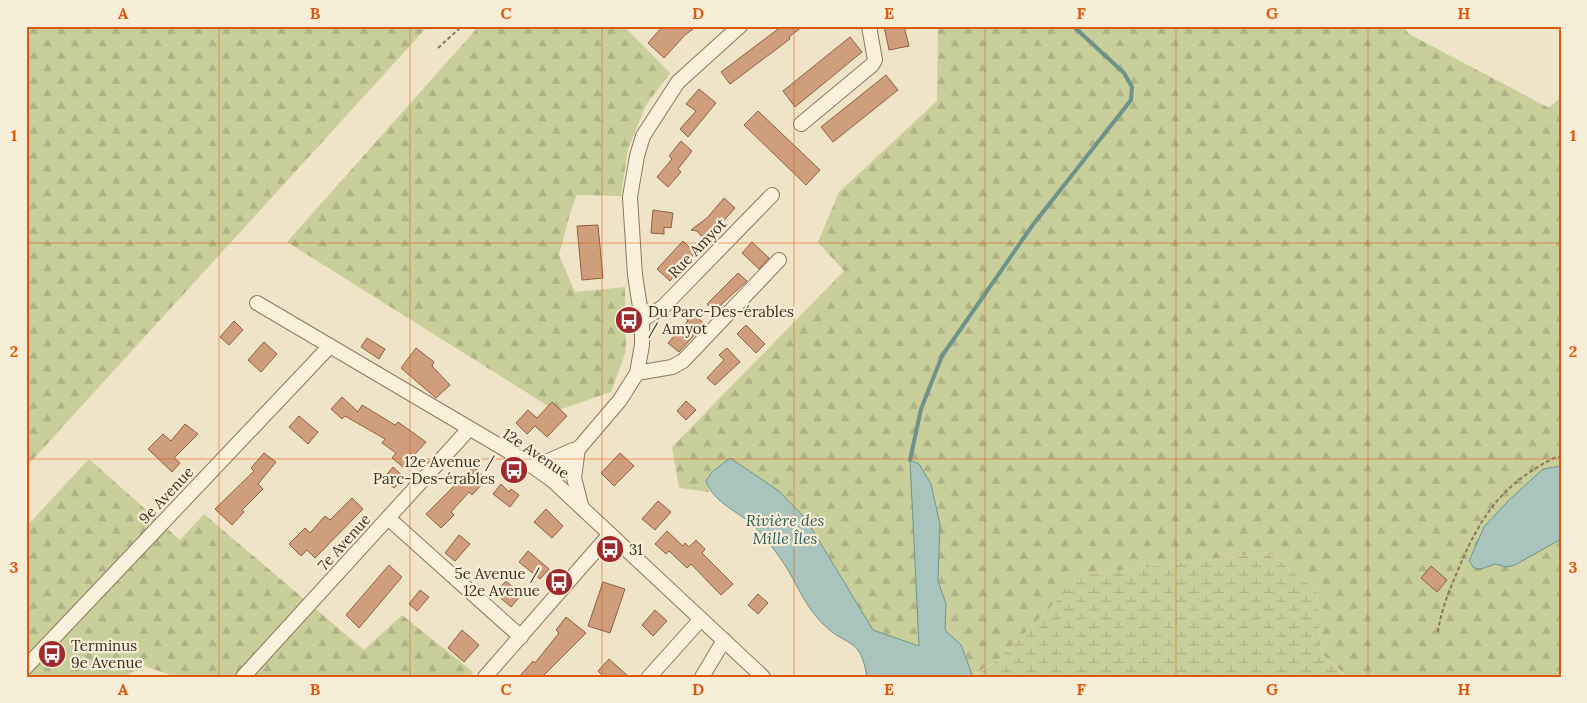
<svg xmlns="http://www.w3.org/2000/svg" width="1587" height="703" font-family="Lora,serif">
	<defs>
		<pattern id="forest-firs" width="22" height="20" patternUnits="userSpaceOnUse" patternTransform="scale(1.25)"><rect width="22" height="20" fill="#c9cf9b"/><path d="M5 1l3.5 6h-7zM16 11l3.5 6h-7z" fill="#aeb285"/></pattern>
		<pattern id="wetland-marsh" width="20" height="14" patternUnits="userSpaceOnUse" patternTransform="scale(1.25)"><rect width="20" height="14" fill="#c9cf9b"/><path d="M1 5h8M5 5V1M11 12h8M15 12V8" fill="none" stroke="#aeb285"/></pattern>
	</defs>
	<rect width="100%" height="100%" fill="#f0e4c8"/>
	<g fill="url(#forest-firs)">
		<path d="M26,26H428L26,467Z"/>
		<path d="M479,26H624L670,73L646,105L628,149L621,196L577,195L571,210L559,255L575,292L625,287L626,351L611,392L556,411L287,242Z"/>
		<path d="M938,26H1403L1409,34L1549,108L1561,97V677H1349L1344,674L1321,653L1316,590L1269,552L1082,575L999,659L973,676L961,645L945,630L946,604L938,581L940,524L918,603L920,646L873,630L806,519L779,491L706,481L709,492L679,488L672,447L844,271L818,242L839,192L937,101Z"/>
		<path d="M89,459L180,540L204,514L364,650L402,615L473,672L469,677H385L382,674L380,677H177L144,666L124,677H26V527Z"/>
	</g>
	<path fill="url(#wetland-marsh)" d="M1269,552L1316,590L1321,653L1343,674L1349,677H973L999,659L1082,575Z"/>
	<g fill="#a9c4bc" stroke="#6f938a">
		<path d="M730,458L779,491L806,519L873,630L919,646L910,460L919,464L931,484L940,524L938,581L946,604L945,630L961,645L973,677H867C860,635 848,649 823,624C809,610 801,594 792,577C784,562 767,539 755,527C740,512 713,503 706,481L712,472Z"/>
		<path d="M1561,466V539L1515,565L1507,567L1495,564L1481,569L1474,568L1469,561L1484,527L1508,501L1543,469Z"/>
	</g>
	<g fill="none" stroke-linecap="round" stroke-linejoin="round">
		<path stroke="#6f938a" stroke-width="4" d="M910,460L921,409L942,356L1032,226L1131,100L1132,87L1124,73L1073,26"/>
	</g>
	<g fill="#cf9f7d" stroke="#8d5f41">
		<path d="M663,26H697L685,35L664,58L648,43Z"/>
		<path d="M782,26H803L789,37L790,39L730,84L721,72Z"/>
		<path d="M884,26H904L909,46L889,50Z"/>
		<path d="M850,37L862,52L795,107L783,91Z"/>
		<path d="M886,75L898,90L833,142L821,127Z"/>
		<path d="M699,89L716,103L688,137L680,129L696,111L686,104Z"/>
		<path d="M758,111L820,170L806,185L744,125Z"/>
		<path d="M681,141L692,151L678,169L681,172L668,187L657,177L672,159L669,156Z"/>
		<path d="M724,198L735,208L717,228L705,240L697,231L691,230L707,218Z"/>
		<path d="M653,210L673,213L671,228L664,227V234L651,233Z"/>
		<path d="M598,225L603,278L582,280L577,226Z"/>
		<path d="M683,241L695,253L670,281L657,269Z"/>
		<path d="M752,242L769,258L759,269L742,253Z"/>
		<path d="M738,273L747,281L714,311L707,304Z"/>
		<path d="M693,312L704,324L679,352L668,343L688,321L686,319Z"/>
		<path d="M234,321L243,330L229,345L220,337Z"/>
		<path d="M746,325L765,344L756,353L737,334Z"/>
		<path d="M367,338L385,349L379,359L361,347Z"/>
		<path d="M264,342L277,354L261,372L248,360Z"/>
		<path d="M416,348L434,362L432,366L450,385L436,398L401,368Z"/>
		<path d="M727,348L740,362L715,385L707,378L724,360L719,355Z"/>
		<path d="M342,397L358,412L362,405L395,425L398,422L426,442L403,467L392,458L396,453L382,443L385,439L345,416L342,419L331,409Z"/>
		<path d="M686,401L696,410L686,420L677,411Z"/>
		<path d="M552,402L567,416L547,437L535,426L527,434L516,423L528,410L537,418Z"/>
		<path d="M299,416L318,432L308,444L289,427Z"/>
		<path d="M185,424L198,434L174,458L180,463L172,472L148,449L163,434L171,441Z"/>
		<path d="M264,453L276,462L258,484L263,489L242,510L244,512L232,525L215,509L254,471L251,468Z"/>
		<path d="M620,453L634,466L614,486L601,473Z"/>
		<path d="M393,467L404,477L394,488L383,479Z"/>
		<path d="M473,467L487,479L472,495L469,492L451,512L454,515L441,528L426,514Z"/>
		<path d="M501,484L509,492L511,489L519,495L510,507L493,494Z"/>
		<path d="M352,498L363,509L315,558L307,550L301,556L289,544L305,528L310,533L325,516L330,520Z"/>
		<path d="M658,501L671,512L655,530L642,519Z"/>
		<path d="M546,509L563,526L552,538L534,522Z"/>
		<path d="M667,531L683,546L685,543L689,547L696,540L705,549L702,553L733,584L721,595L691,564L687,568L669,551L666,554L655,544Z"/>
		<path d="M459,535L470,544L455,561L445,553Z"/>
		<path d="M528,551L549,569L540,579L519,562Z"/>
		<path d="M389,565L402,577L359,628L346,615Z"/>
		<path d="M1431,566L1447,580L1437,592L1421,578Z"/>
		<path d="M506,581L521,595L511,607L495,593Z"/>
		<path d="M603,582L625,589L610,633L588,626Z"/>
		<path d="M420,590L429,597L417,611L409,604Z"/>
		<path d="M758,594L768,603L758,614L748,605Z"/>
		<path d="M655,610L667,621L653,636L642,625Z"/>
		<path d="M566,617L586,633L542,677H519L533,661L535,663L559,633L556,630Z"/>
		<path d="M462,630L479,645L464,662L448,648Z"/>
		<path d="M609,659L629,677H604L598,671Z"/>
	</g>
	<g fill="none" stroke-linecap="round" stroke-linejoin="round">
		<defs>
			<g id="minor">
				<path d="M801,124L872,65L875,60L869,26"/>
				<path d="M257,303L525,461L552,480L763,677"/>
				<path d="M642,320L663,307L772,195"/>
				<path d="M637,373L672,367L683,361L779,260"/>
				<path d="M578,448L574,478L581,505"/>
				<path d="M525,461L544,463L573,450"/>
				<path d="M552,480L620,400L637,373L642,345V320L635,275L630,197L637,156L643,136L678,82L740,26"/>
				<path d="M388,518L521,637"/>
				<path d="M26,667L330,346"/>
				<path d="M243,677L469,429"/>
				<path d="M485,677L610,534"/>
				<path d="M649,677L701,619"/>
				<path d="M702,677L724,640"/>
			</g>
		</defs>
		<use href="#minor" stroke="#8d765c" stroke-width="16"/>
		<g stroke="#8d765c" stroke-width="2" stroke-dasharray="4 2.5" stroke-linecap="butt">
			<path d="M438,48L462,26"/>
			<path d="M1438,632C1441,610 1449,591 1458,570C1481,515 1502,484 1556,457H1561"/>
		</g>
		<use href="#minor" stroke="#faf1dc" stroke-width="14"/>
	</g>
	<path fill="none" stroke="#df570d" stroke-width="1" stroke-opacity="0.55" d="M219,26V677M410,26V677M602,26V677M794,26V677M985,26V677M1176,26V677M1368,26V677M26,243H1561M26,459H1561"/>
	<defs>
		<symbol id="bus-disc" viewBox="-11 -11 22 22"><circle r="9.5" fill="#9e2a2b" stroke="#f7eed8"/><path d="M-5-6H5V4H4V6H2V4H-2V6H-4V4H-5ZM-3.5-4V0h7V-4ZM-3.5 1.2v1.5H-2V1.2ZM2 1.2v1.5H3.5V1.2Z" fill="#fff"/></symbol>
	</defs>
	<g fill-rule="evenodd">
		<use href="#bus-disc" x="613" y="304" width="32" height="32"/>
		<use href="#bus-disc" x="498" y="454" width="32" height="32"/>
		<use href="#bus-disc" x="594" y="533" width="32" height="32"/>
		<use href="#bus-disc" x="543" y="566" width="32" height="32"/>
		<use href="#bus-disc" x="36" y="638" width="32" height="32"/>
	</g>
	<g text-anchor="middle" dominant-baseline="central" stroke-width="4.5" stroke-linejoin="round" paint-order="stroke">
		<g font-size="15" fill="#3d2e20" stroke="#f7eed8">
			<text transform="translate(697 248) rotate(-46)">Rue Amyot</text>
			<text transform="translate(536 453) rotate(34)">12e Avenue</text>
			<text transform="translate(166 495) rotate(-47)">9e Avenue</text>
			<text transform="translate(344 542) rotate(-48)">7e Avenue</text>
		</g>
		<g font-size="15" fill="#3d2e20" stroke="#f7eed8" text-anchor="start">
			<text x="648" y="311">Du Parc-Des-érables<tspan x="648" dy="17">/ Amyot</tspan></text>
			<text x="495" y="461" text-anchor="end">12e Avenue /<tspan x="495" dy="17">Parc-Des-érables</tspan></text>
			<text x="629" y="549">31</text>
			<text x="540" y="573" text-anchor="end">5e Avenue /<tspan x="540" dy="17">12e Avenue</tspan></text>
			<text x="71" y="645">Terminus<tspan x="71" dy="17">9e Avenue</tspan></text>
		</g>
		<g font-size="16" font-style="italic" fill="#2f5d5a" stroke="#f7eed8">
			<text x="785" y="520">Rivière des<tspan x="785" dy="18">Mille Îles</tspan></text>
		</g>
	</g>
	<rect width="1587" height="703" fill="none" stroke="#f7eed8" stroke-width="55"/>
	<rect x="28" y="28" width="1532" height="648" fill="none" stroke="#df570d" stroke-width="2"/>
	<g font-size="16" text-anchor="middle" font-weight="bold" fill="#df570d">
		<text x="123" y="19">A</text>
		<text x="315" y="19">B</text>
		<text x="506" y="19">C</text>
		<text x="698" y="19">D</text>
		<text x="889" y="19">E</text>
		<text x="1081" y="19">F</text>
		<text x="1272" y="19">G</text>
		<text x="1464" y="19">H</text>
		<text x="14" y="141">1</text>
		<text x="1573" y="141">1</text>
		<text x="14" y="357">2</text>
		<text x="1573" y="357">2</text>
		<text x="14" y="573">3</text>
		<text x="1573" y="573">3</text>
		<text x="123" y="695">A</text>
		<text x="315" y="695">B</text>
		<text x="506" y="695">C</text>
		<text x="698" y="695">D</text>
		<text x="889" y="695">E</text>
		<text x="1081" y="695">F</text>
		<text x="1272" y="695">G</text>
		<text x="1464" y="695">H</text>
	</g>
</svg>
